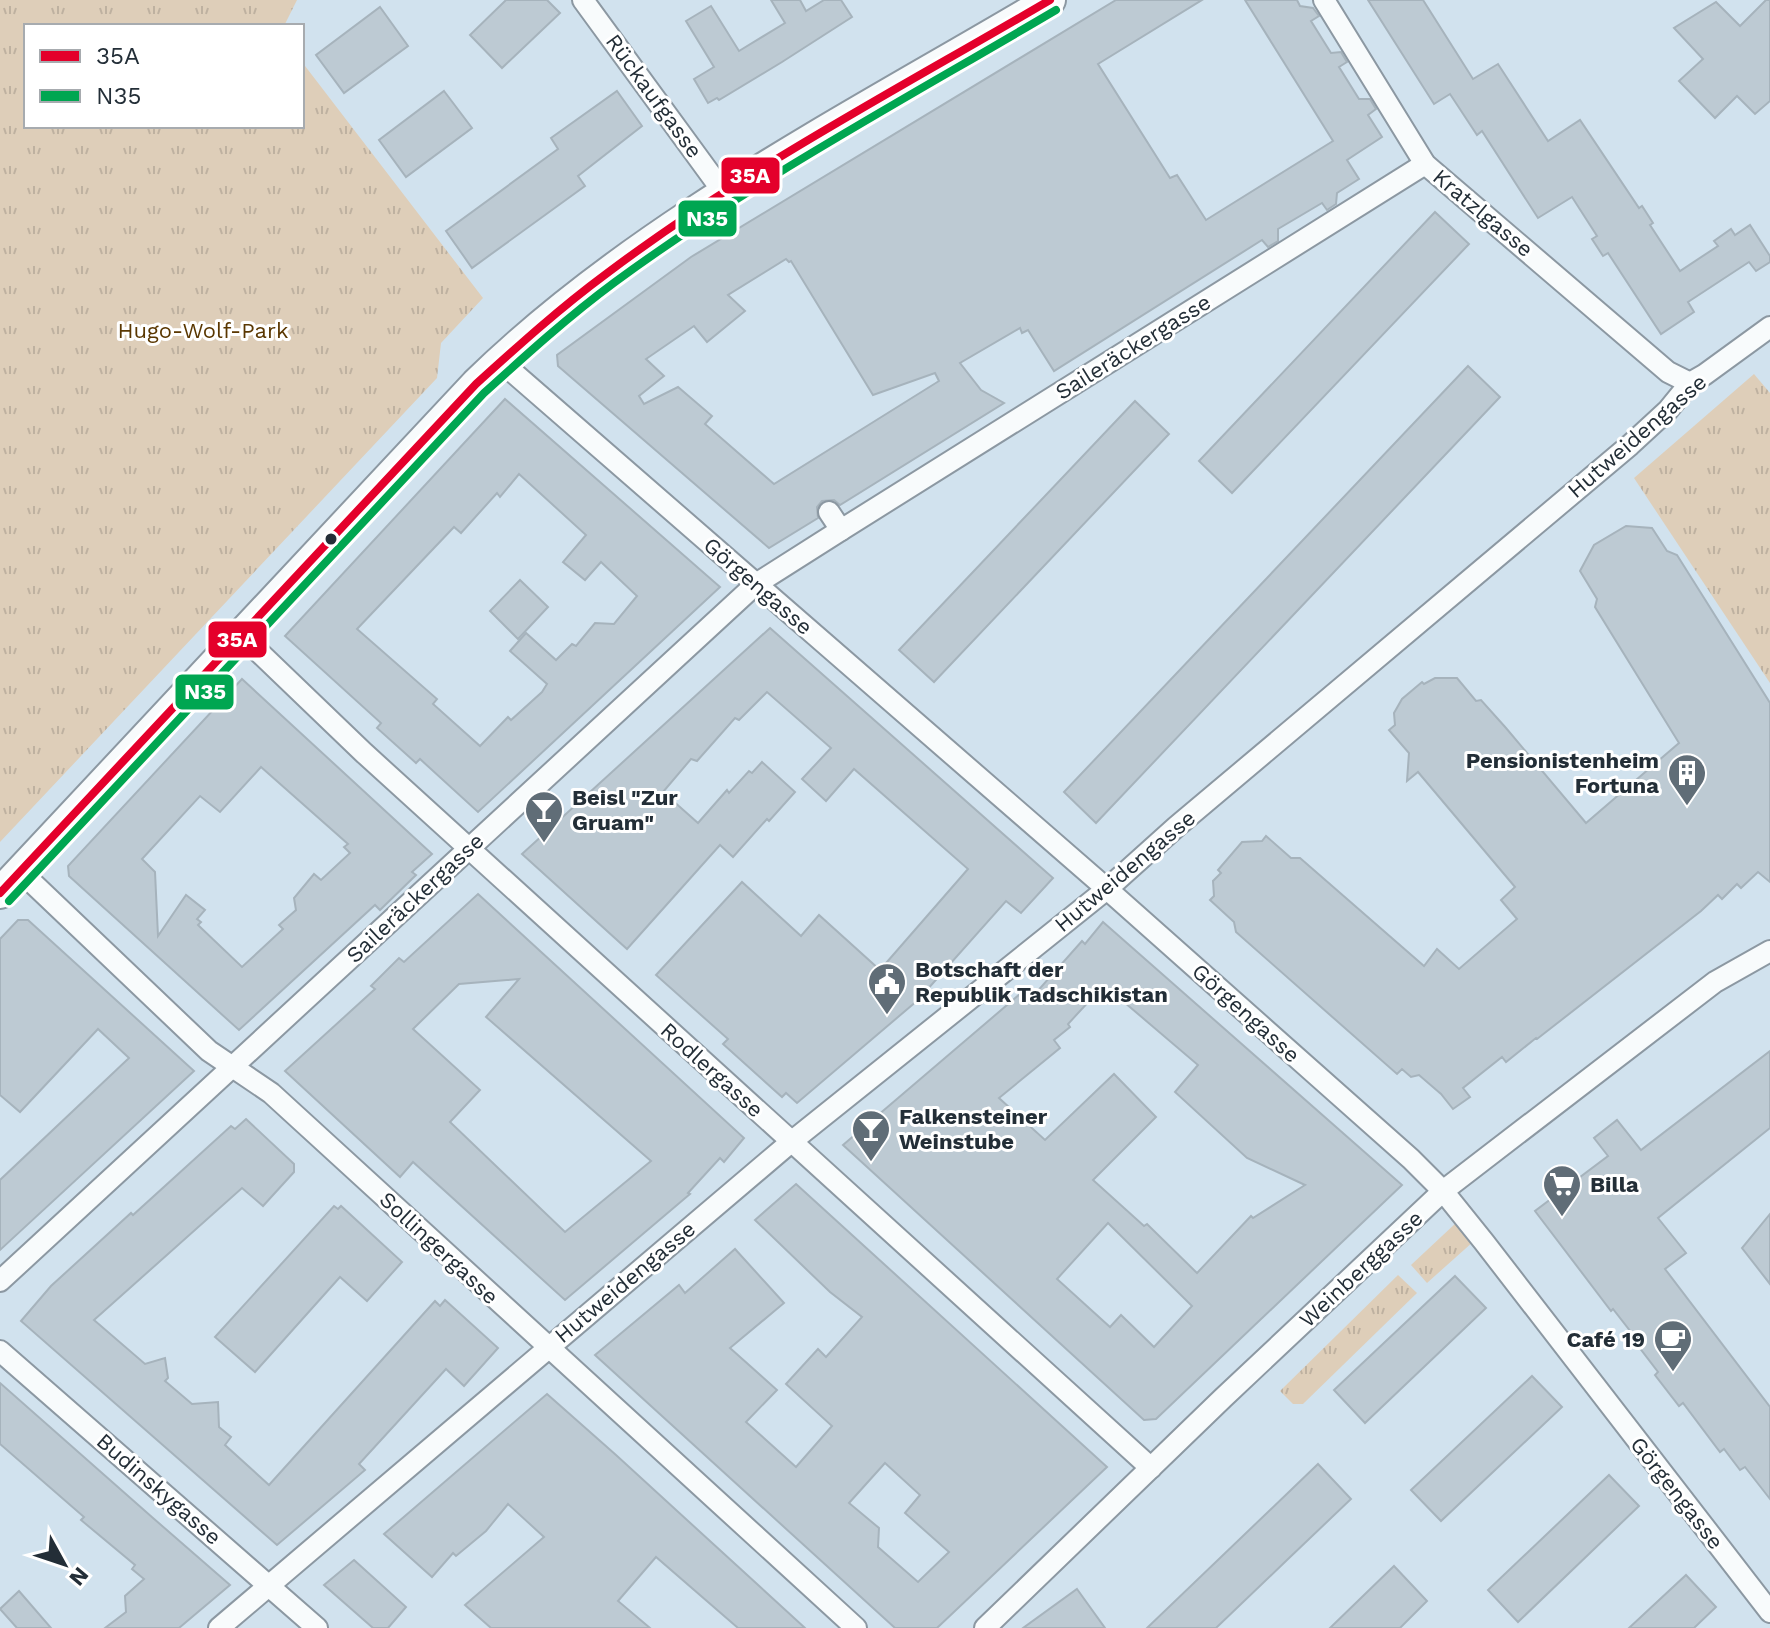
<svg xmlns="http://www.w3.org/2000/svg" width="1770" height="1628" font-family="'Work Sans',sans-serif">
	<defs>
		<pattern id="park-tufts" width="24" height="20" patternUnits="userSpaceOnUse" patternTransform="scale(2)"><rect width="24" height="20" fill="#deceb9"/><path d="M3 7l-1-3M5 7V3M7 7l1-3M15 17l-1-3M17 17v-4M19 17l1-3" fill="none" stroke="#beb1a0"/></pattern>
	</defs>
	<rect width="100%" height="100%" fill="#d1e2ee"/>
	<g fill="url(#park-tufts)">
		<path d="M0,0H297L284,26H26V126H302V62L483,298L441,343L437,378L0,842Z"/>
		<path d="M1754,374L1770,393V683L1634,478Z"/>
		<path d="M1457,1222L1474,1241L1427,1283L1411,1265Z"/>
		<path d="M1398,1275L1417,1293L1303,1404H1293L1280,1391Z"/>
	</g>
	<g fill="#bdcad3" stroke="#a6b3bc" stroke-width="2" fill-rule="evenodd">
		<path d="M506,0H547L560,13L502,68L470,35Z"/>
		<path d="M771,0H800L806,11L824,0H841L852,17L782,62L719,100L717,98L708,103L694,79L714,67L686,21L711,6L739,51L785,23Z"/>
		<path d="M1116,0H1202L1098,64L1170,178L1177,175L1206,220L1333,141L1245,0H1297L1300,6L1313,8L1319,16L1311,21L1331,53L1341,52L1347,62L1339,67L1359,99H1370L1376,109L1368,115L1382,137L1347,160L1359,179L1337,193L1336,204L1327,210L1322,203L1278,229V241L1268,247L1262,240L1054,371L1028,330L1022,333L1020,328L960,363L981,390L1004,403L840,505L834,500L822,501L817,507L818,518L769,548L558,366L557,355L691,257ZM786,259L789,262L791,261L873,395L935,373L939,381L774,484L705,424L712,416L678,387L644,404L639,396L664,376L646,359L694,326L707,342L745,311L728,295Z"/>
		<path d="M1368,0H1423L1473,79L1498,64L1548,141L1580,120L1639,208L1642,206L1653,223L1650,225L1680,271L1718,246L1714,241L1731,229L1735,235L1750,225L1770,256V262L1756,271L1749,262L1688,302L1694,312L1661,334L1608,253L1603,256L1592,239L1597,236L1572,197L1538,218L1482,131L1477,135L1450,94L1434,104Z"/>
		<path d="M1766,0H1770V101L1755,114L1737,96L1715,118L1679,81L1703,59L1674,28L1716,2L1740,26Z"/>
		<path d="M380,7L408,46L344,93L316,55Z"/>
		<path d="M444,91L472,128L406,177L379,140Z"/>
		<path d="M617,91L642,126L578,176L585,186L472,268L446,231L558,149L551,138Z"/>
		<path d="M1435,212L1469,244L1232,493L1199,461Z"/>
		<path d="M1468,366L1500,397L1096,823L1064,792Z"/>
		<path d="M505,399L720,587L478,812L420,759L416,763L377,728L381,723L285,636ZM519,474L586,535L563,562L585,580L601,562L637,596L614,624L595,623L576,646L572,644L556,660L526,633L510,651L547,684L542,692L511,720L508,717L480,746L433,704L437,699L357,629L454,527L461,533L497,493L500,497Z"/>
		<path d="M1135,401L1169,434L934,682L899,650Z"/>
		<path d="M1626,526L1652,528L1667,551L1677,555L1770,703V882L1758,872L1741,888L1737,884L1722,899L1718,895L1701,911L1537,1039L1536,1038L1506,1062L1502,1057L1463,1088L1470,1097L1453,1109L1441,1094L1419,1075L1411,1077L1402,1069L1397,1074L1236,932L1234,922L1210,900L1214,896L1213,881L1221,873L1218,870L1242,842L1262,841L1266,836L1291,858H1300L1424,966L1437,949L1459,969L1517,919L1501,900L1515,887L1418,772L1407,781L1409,753L1389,730L1395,725L1394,713L1402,699L1422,682L1424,684L1435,678H1457L1476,701L1481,700L1506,728L1586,823L1679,743L1595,607L1597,599L1580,571L1594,545Z"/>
		<path d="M520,580L548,607L518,639L490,611Z"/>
		<path d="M770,628L1053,878L1021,913L1006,901L918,1000L797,1103L786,1093L782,1097L723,1044L728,1039L656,975L742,882L801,936L819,915L880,970L968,869L854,769L826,801L802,779L831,748L767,692L739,720L735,718L697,761L691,759L663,792L698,823L727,790L729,793L749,771L752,773L762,762L795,792L769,821L767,819L733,857L720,845L627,949L522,854Z"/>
		<path d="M242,679L432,854L412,872L416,875L380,910L375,905L239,1030L69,876L68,866ZM261,767L348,844L344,847L350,853L321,880L314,874L294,898L296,910L279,925L283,929L242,967L198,925L201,922L197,919L205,910L186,895L158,936L155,872L142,859L200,796L220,812Z"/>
		<path d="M478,894L744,1138L724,1162L720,1158L688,1193L690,1194L565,1300L413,1162L400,1177L285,1071L375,989L371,986L399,958L404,962ZM519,979L486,1017L651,1161L565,1232L450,1122L480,1090L413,1029L459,984Z"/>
		<path d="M18,920H28L194,1071L0,1250V1180L129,1058L98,1029L20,1112L0,1095V939Z"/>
		<path d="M1103,922L1402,1185L1156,1419L1144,1420L843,1145L1027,988L1035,994L1082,941L1085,944ZM1104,985L1198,1065L1175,1092L1247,1158L1305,1185L1253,1218L1251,1216L1197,1273L1147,1224L1144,1226L1093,1180L1156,1117L1114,1074L1045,1140L999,1098L1060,1048L1054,1040L1070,1027L1068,1024ZM1108,1223L1192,1306L1154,1347L1121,1315L1110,1327L1057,1279Z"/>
		<path d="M1770,1051V1128L1658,1218L1686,1253L1665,1269L1770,1407V1499L1745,1467L1740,1470L1724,1449L1720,1452L1683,1403L1679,1406L1655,1375L1658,1372L1639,1347L1641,1345L1613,1309L1611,1311L1535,1211L1608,1156L1594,1138L1617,1120L1641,1150Z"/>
		<path d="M246,1119L294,1164V1172L263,1206L242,1188L94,1320L145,1364L165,1358L168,1378L165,1381L192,1404L218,1402L219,1427L231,1437L225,1445L269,1485L435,1301L440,1306L445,1300L498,1348L464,1386L446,1369L359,1464L365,1470L277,1545L21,1321L51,1286L131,1213L133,1215L231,1126L235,1129Z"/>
		<path d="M796,1184L1107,1467L937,1628H895L595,1355L679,1285L685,1293L735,1249L784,1303L730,1348L777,1390L746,1422L796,1467L832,1426L786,1384L818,1349L826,1357L862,1317L830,1292L755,1220ZM885,1463L920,1495L905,1513L949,1552L918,1582L878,1547L879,1528L849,1503Z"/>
		<path d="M334,1206L338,1209L341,1206L402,1262L367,1301L340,1277L255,1372L215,1337Z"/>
		<path d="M1770,1214V1284L1742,1248Z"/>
		<path d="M1455,1276L1486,1308L1365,1423L1334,1390Z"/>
		<path d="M1532,1376L1562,1407L1441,1521L1411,1490Z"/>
		<path d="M0,1383L153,1518L230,1585L179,1628H105L126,1612L125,1596L144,1579L132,1569L135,1565L81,1520L84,1517L0,1444Z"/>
		<path d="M547,1394L616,1455L805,1628H738L656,1557L618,1601L650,1628H491L465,1605L544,1537L508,1504L486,1531L456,1556L453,1553L432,1577L384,1534Z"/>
		<path d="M1318,1464L1351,1499L1287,1560L1216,1628H1147Z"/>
		<path d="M1609,1475L1639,1506L1518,1622L1488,1590Z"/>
		<path d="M354,1560L406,1607L388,1628H373L324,1585Z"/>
		<path d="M1394,1566L1427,1601L1400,1628H1330Z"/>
		<path d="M1686,1575L1716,1607L1694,1628H1629Z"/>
		<path d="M1077,1589L1105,1628H1023Z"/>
		<path d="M19,1591L51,1628H17L0,1609Z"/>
	</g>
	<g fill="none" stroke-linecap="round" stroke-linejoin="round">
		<defs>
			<g id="street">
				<path d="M583,0L724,193"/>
				<path d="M1324,0L1425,164L1668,372L1690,383"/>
				<path d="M500,361L1107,889L1411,1159L1443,1191L1484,1242L1770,1612"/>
				<path d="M841,530L1425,164"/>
				<path d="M241,635L364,753L1151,1468"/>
				<path d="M20,871L209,1051L271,1093L856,1628"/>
				<path d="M0,1281L756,584L841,530L829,512"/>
				<path d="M0,1351L317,1628"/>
				<path d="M219,1628L791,1142L1107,889L1176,827L1630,445L1668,410L1690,383L1704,375L1770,327"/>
				<path d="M985,1628L1223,1398L1443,1191L1715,982L1770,951"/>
			</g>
			<path id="secondary" d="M0,893L476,384C637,226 857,115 1050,0"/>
		</defs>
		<use href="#street" stroke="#8c98a2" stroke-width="24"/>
		<use href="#secondary" stroke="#8c98a2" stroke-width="34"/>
		<use href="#street" stroke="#f8fbfc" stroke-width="20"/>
		<use href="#secondary" stroke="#f8fbfc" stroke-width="30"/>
		<defs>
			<path id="bus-1" d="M0,893L476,384C518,346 560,308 606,274C745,169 900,88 1050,0"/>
			<path id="bus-2" d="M9,901L484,393C527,354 569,316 615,282C754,180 907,98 1056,10"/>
		</defs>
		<use href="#bus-1" stroke="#fff" stroke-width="14"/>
		<use href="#bus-2" stroke="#fff" stroke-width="14"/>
		<use href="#bus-1" stroke="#e4002b" stroke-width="8"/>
		<use href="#bus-2" stroke="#00a651" stroke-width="8"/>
	</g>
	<defs>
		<symbol id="building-pin" viewBox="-11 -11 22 30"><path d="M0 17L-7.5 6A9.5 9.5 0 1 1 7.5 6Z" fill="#606d77" stroke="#fff"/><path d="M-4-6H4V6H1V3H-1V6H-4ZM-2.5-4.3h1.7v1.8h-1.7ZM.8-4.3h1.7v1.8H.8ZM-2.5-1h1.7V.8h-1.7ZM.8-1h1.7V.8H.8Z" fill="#fff"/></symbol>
		<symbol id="bar-pin" viewBox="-11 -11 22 30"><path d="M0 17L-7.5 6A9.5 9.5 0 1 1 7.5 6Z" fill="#606d77" stroke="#fff"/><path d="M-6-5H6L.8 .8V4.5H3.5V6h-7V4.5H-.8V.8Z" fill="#fff"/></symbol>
		<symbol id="civic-pin" viewBox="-11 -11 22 30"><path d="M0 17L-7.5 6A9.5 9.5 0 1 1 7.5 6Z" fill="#606d77" stroke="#fff"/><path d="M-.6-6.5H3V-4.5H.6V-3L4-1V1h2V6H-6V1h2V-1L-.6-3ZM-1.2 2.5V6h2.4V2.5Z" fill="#fff"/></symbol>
		<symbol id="supermarket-pin" viewBox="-11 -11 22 30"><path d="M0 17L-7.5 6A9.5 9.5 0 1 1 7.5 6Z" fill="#606d77" stroke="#fff"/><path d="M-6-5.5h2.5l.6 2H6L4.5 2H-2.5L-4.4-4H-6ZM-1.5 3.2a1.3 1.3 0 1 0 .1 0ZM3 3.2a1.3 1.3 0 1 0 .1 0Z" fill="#fff"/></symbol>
		<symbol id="cafe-pin" viewBox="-11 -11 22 30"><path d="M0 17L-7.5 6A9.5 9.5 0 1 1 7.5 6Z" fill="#606d77" stroke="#fff"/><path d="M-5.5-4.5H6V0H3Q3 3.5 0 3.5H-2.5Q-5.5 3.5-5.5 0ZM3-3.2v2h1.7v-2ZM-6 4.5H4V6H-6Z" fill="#fff"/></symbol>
	</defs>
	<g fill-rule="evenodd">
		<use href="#building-pin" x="1665" y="751" width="44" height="60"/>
		<use href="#bar-pin" x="522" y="788" width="44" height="60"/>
		<use href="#civic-pin" x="865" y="960" width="44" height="60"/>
		<use href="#bar-pin" x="849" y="1107" width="44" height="60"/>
		<use href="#supermarket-pin" x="1540" y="1162" width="44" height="60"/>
		<use href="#cafe-pin" x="1651" y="1317" width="44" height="60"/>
	</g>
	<circle fill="#232e37" stroke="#fff" stroke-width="3" cx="331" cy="539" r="7"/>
	<g text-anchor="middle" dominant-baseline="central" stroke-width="6" stroke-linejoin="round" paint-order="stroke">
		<g font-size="22" fill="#232e37" stroke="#fff">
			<text transform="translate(654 96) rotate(54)">Rückaufgasse</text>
			<text transform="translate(1483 213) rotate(40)">Kratzlgasse</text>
			<text transform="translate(1133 347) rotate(-32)">Saileräckergasse</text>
			<text transform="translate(1637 436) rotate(-41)">Hutweidengasse</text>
			<text transform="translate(758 586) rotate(41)">Görgengasse</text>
			<text transform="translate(1125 871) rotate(-40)">Hutweidengasse</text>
			<text transform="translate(415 898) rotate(-43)">Saileräckergasse</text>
			<text transform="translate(1246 1013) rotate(42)">Görgengasse</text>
			<text transform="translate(712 1070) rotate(42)">Rodlergasse</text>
			<text transform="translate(439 1248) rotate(43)">Sollingergasse</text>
			<text transform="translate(1361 1269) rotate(-43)">Weinberggasse</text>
			<text transform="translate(625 1282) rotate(-40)">Hutweidengasse</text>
			<text transform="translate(159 1489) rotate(41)">Budinskygasse</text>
			<text transform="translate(1677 1493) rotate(52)">Görgengasse</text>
		</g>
		<g font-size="22" fill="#5a3701" stroke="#fff">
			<text x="203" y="330">Hugo-Wolf-Park</text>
		</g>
		<g font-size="22" font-weight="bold" fill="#232e37" stroke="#fff" text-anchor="start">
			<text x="1659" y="760" text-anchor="end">Pensionistenheim<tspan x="1659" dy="25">Fortuna</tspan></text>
			<text x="572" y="797">Beisl "Zur<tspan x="572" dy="25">Gruam"</tspan></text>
			<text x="915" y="969">Botschaft der<tspan x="915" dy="25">Republik Tadschikistan</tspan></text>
			<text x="899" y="1116">Falkensteiner<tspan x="899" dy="25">Weinstube</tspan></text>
			<text x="1590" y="1184">Billa</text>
			<text x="1645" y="1339" text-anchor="end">Café 19</text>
		</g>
	</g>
	<g stroke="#fff" stroke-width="3">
		<rect x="720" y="156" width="61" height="39" rx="8" fill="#e4002b"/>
		<rect x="677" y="199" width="61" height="39" rx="8" fill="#00a651"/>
		<rect x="207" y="620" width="61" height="39" rx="8" fill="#e4002b"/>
		<rect x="174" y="673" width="61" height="38" rx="8" fill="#00a651"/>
	</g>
	<g font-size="22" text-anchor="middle" font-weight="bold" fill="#fff">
		<text x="750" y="183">35A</text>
		<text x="707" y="226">N35</text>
		<text x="237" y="647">35A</text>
		<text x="205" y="699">N35</text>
	</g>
	<rect x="24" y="24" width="280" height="104" fill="#ffffff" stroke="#a7abaf" stroke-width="2"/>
	<rect x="40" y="50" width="40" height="12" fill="#e4002b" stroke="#a7abaf" stroke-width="2"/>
	<text x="96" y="64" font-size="24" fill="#232e37">35A</text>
	<rect x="40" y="90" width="40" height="12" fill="#00a651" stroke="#a7abaf" stroke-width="2"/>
	<text x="96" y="104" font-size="24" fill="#232e37">N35</text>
	<g transform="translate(64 1564) rotate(130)" stroke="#ffffff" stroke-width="6" paint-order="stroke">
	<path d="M0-6L14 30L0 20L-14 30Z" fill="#232e37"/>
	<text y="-12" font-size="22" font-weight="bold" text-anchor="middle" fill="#232e37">N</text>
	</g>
</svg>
